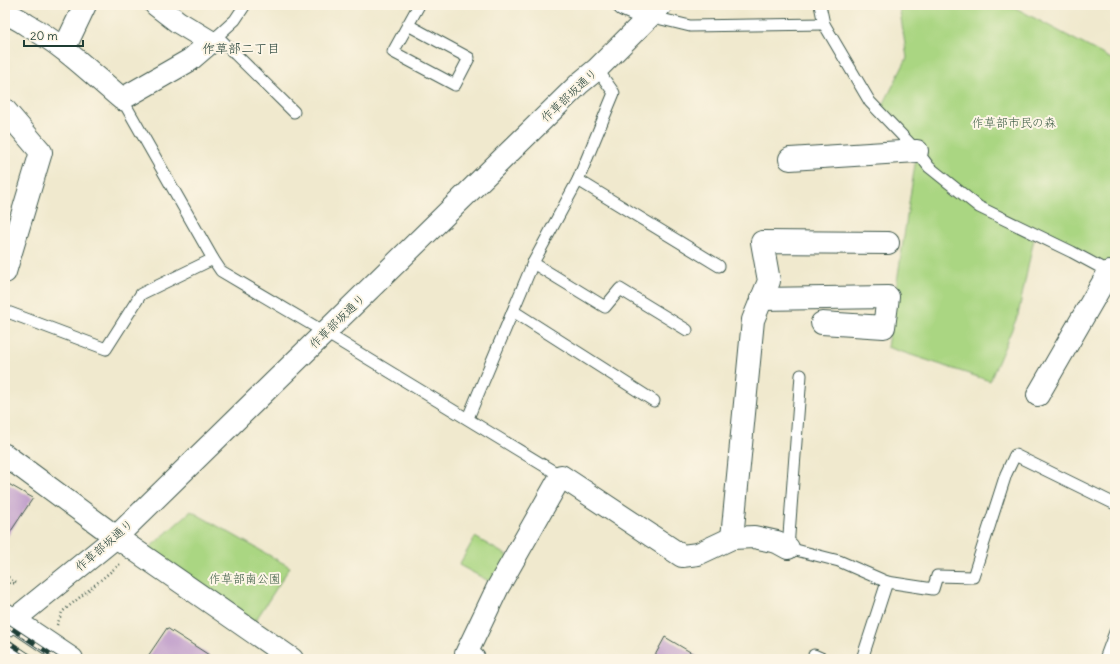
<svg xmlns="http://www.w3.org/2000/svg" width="1120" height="664" font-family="Delius,'Klee One',sans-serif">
	<rect width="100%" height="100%" fill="#fcf5e5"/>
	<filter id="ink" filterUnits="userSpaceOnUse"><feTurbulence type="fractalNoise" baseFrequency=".025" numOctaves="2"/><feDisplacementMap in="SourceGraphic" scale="8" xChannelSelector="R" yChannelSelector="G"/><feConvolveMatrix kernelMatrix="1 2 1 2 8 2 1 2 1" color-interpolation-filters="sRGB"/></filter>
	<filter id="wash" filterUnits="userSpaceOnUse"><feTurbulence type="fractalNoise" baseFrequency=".012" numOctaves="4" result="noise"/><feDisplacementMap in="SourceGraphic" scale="16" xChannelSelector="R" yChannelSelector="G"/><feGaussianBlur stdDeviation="0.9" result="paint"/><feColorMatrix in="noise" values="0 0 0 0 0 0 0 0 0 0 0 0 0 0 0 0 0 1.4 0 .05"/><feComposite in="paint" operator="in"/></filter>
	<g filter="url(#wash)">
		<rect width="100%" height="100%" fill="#f0e9ce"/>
		<g fill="#aad682" stroke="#648a5b">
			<path d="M899,5H1010L1115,61V269L1036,229L1018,315L990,381L887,347L917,151L881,109L907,58Z"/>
			<path d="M191,511L290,567L254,623L148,549Z"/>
			<path d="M475,537L511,558L496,585L459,565Z"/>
		</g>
		<g id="blocks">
			<g fill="#c3a2cc">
				<path d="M5,482L33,498L5,540Z"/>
				<path d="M167,628L209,655L206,659H146Z"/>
				<path d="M665,637L702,659H653Z"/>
			</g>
		</g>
	</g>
	<g filter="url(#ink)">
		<use href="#blocks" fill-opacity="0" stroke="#3e574b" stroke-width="1"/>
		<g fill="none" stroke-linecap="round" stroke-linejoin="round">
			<defs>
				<g id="service">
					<path d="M820,5L824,24L870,102L917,151L929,167L979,207L1072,252L1113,274"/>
					<path d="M649,16L690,26L824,24"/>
					<path d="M408,25L469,58L455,85L393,52L419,5"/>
					<path d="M217,36L294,112"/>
					<path d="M213,40L235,20L245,5"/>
					<path d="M122,99L213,259L221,271L326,333L561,476"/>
					<path d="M578,180L614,93L597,69"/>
					<path d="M533,263L605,307L620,289L687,330"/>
					<path d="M5,311L106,349L141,294L213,259"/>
					<path d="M513,311L654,401"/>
					<path d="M801,375L788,548L839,561L887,582L862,659"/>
					<path d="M468,418L533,263L578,180L719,266"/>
					<path d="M887,582L933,589L937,576L973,577L1006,474L1015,455L1115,504"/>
					<path d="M814,655L823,659"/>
					<path d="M1105,659L1115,632"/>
				</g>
				<g id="minor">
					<path d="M624,5L649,16"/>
					<path d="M5,14C13,16 20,20 27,25C62,44 91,73 122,99L190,60L211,42L178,22L156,5"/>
					<path d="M64,49L85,5"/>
					<path d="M5,110L41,152L5,272"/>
					<path d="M790,159L917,151"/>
					<path d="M761,299L888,297L884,327L822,323"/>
					<path d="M1038,395L1109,272"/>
					<path d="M5,455L116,537L292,659"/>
					<path d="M732,538L753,320L769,281L762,242L888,243"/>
					<path d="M474,659L466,654L498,587L561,476L682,556L698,554L732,538L754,537L777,542L788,548"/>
				</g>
				<path id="tertiary" d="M5,627L116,537L580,83L597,69L661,5"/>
				<g id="trunk">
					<path d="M5,614L72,659"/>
					<path d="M5,651L16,659"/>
				</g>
			</defs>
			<use href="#service" stroke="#3e574b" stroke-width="13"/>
			<use href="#minor" stroke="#3e574b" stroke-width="24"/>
			<use href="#tertiary" stroke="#3e574b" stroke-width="24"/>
			<use href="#trunk" stroke="#3e574b" stroke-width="24"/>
			<g stroke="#3e574b" stroke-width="2.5" stroke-dasharray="1 3" stroke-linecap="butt">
				<path d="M5,575L17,583"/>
				<path d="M5,584L17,583"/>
				<path d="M57,625L62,612L120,564"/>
			</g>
			<use href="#service" stroke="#fff" stroke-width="11"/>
			<use href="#minor" stroke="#fff" stroke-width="22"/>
			<use href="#tertiary" stroke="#fff" stroke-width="22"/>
			<use href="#trunk" stroke="#fff" stroke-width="22"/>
			<defs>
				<g id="rail">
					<path d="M5,624L58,659"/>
					<path d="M5,640L34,659"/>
				</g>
			</defs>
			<use href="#rail" stroke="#1f3d34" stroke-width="4.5"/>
			<use href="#rail" stroke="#fcf5e5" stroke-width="3" stroke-dasharray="9" stroke-linecap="butt"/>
		</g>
	</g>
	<g text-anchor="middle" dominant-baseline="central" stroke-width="4" stroke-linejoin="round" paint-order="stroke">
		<g font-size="12" fill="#1f3d34" stroke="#fcf5e5">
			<text transform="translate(569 95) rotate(-43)">作草部坂通り</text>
			<text transform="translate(337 321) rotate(-44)">作草部坂通り</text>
			<text transform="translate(104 545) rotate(-41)">作草部坂通り</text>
		</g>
		<g font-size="12" fill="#3b5c44" stroke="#fcf5e5">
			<text x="1014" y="122">作草部市民の森</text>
			<text x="245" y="578">作草部南公園</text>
		</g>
		<g font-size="13" fill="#1f3d34" stroke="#fcf5e5">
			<text x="241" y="48">作草部二丁目</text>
		</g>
	</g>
	<rect width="1120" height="664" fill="none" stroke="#fcf5e5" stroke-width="20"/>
	<path d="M24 40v6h59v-6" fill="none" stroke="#1f3d34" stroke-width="2"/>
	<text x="30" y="40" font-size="12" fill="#1f3d34" stroke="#fcf5e5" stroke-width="3" paint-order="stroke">20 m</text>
</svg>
